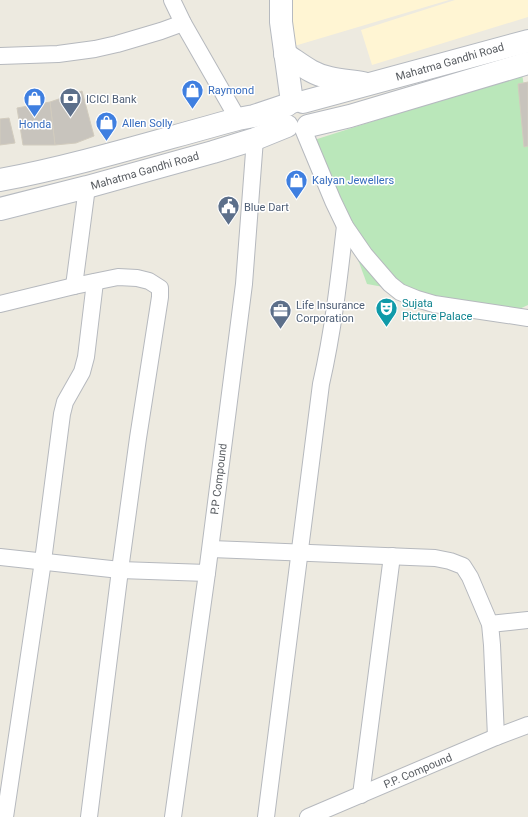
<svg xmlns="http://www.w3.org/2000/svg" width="528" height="817" font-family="Roboto,sans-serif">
	<rect width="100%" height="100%" fill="#edeae0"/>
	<g fill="#fff5d3">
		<path d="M291,0H449L291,47Z"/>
		<path d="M455,0H528V17L372,65L361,30Z"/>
	</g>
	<path fill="#bae7ba" d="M522,74L528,109V305L515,311L367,284L314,140Z"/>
	<g fill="#c8c4bd" stroke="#d2ccbe">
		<path d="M528,82V146L524,147L518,84Z"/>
		<path d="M82,91L94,136L76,143L55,145L50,102Z"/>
		<path d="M50,102L55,145H23L17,108Z"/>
		<path d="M9,118L15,143L0,145V119Z"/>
	</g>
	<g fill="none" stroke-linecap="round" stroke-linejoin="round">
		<defs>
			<g id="street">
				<path d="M172,0L183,23L238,119"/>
				<path d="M0,56L58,54L95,49L117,44L161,31L183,23"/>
				<path d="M303,129L333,201L345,226L365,255L390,284L400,292L417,299L434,304L528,318"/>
				<path d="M74,286L87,187"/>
				<path d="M0,304L74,286L118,277L137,278L149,281L160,288V297L138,438L120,570L89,817"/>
				<path d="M211,549L435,558L450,561L463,566L470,577L490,624L492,645L496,737"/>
				<path d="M0,557L120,570L207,573"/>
				<path d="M490,624L528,620"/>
				<path d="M361,795L392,556"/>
				<path d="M5,817L43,561L62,414L65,402L82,372L86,357L95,282"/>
				<path d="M173,817L207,573L244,284L255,139"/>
				<path d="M266,817L321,384C333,332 339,279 345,226"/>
				<path d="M308,817L496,737L528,725"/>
			</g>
			<g id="secondary">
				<path d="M281,0V22L292,102"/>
				<path d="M285,54C293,59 302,66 311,71C327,80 345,80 363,83"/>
				<path d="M303,102L528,41"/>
				<path d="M308,126L350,116L528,63"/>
				<path d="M0,180C80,165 159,140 238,119L254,116L287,105"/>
				<path d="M0,209L87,187L213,152L255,139L287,126"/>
			</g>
		</defs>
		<use href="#street" stroke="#b6b9be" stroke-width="18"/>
		<use href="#secondary" stroke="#b6bac0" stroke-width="24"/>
		<use href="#street" stroke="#fff" stroke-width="16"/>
		<use href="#secondary" stroke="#fff" stroke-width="22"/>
	</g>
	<defs>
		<symbol id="shop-pin" viewBox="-11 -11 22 30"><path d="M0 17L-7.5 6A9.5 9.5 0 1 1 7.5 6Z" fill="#3f7fe0" stroke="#fff"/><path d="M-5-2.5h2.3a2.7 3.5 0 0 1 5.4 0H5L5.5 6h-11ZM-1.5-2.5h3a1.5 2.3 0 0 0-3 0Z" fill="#fff"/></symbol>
		<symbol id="bank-pin" viewBox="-11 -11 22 30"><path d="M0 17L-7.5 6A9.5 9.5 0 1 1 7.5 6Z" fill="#5c6f8a" stroke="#fff"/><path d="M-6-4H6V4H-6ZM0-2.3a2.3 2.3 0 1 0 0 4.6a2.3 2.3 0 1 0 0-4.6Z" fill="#fff"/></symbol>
		<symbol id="civic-pin" viewBox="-11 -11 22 30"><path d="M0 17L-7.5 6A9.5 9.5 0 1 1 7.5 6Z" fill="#5c6f8a" stroke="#fff"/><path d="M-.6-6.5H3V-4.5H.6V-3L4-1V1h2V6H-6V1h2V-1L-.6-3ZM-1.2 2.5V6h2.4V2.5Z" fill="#fff"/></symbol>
		<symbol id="theatre-pin" viewBox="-11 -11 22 30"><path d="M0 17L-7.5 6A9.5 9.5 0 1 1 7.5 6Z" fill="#0f9aa8" stroke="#fff"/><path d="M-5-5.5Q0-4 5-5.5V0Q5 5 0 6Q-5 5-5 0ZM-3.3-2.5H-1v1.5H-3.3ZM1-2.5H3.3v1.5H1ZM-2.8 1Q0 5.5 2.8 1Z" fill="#fff"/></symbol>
		<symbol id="office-pin" viewBox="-11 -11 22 30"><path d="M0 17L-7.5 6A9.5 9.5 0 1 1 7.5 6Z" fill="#5c6f8a" stroke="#fff"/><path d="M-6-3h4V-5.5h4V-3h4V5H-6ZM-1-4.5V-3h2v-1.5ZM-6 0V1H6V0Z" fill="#fff"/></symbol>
	</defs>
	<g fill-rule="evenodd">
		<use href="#shop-pin" x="180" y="78" width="25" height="34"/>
		<use href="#shop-pin" x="22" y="86" width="25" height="34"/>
		<use href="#bank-pin" x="58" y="86" width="25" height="34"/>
		<use href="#shop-pin" x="94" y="110" width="25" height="34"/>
		<use href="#shop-pin" x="284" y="168" width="25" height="34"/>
		<use href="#civic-pin" x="216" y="194" width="25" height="34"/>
		<use href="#theatre-pin" x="374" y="296" width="25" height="34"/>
		<use href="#office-pin" x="268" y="298" width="25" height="34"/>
	</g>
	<g text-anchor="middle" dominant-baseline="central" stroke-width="3" stroke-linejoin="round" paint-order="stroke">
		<g font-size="11" fill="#595d62" stroke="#fff">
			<text transform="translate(450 62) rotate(-16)">Mahatma Gandhi Road</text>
			<text transform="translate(145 171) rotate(-16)">Mahatma Gandhi Road</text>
			<text transform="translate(219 479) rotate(-83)">P.P Compound</text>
			<text transform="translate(418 771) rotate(-23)">P.P. Compound</text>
		</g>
		<g font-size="11" fill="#366cbe" stroke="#fff" text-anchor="start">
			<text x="208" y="90">Raymond</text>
			<text x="122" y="123">Allen Solly</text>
			<text x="35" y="124" text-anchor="middle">Honda</text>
			<text x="312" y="180">Kalyan Jewellers</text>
		</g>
		<g font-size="11" fill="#4e5e75" stroke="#fff" text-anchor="start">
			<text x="86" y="99">ICICI Bank</text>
			<text x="244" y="207">Blue Dart</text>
			<text x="296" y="305">Life Insurance<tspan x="296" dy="13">Corporation</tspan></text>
		</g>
		<g font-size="11" fill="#0d838f" stroke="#fff" text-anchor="start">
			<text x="402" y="303">Sujata<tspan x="402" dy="13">Picture Palace</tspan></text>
		</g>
	</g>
</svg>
